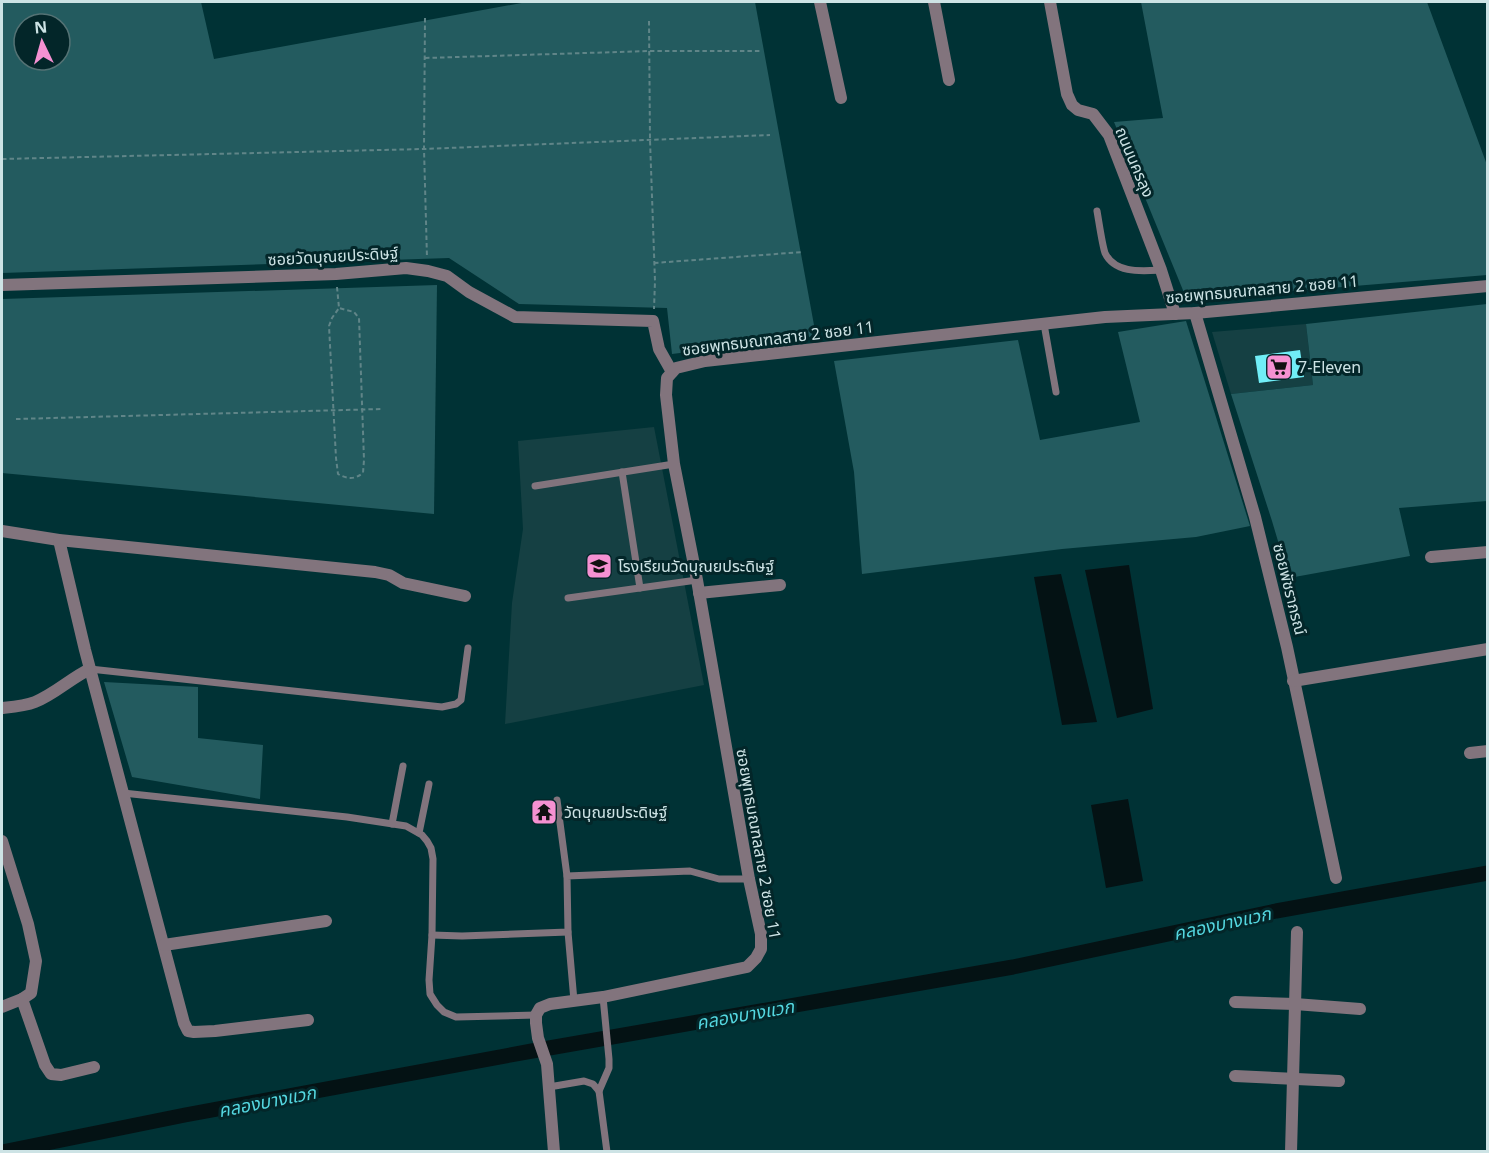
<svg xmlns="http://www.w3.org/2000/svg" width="1489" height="1153" font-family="'Noto Sans','Noto Sans Thai',sans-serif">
	<rect width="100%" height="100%" fill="#003235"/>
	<g fill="#154043">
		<path d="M1306,324L1313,385L1231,394L1212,332Z"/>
		<path d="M654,427L704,685L505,724L512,603L523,529L518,441Z"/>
	</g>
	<g fill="#235b5f" fill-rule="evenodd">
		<path d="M2,2H201L214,59L527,2H755L816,336L672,354L667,308L519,304L449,258L2,273ZM24,24H60V60H24Z"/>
		<path d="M1141,2H1427L1487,165V275L1187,300L1114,122L1163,118Z"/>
		<path d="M437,285L434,514L2,473V299Z"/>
		<path d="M1487,304V501L1399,508L1410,556L1289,578L1272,521L1231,394L1313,385L1306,324Z"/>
		<path d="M1186,321L1250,526L1196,537L1062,549L862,574L854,472L834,361L1018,340L1040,440L1140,422L1118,332Z"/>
		<path d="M104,682L198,687V738L263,745L260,799L132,777Z"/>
	</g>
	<g fill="#041214">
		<path d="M1129,565L1153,709L1117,718L1085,570Z"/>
		<path d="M1061,574L1097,722L1062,725L1034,577Z"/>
		<path d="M1128,799L1143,881L1106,888L1091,805Z"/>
	</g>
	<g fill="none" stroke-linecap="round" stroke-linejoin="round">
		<path stroke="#041214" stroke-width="15" d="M2,1152L185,1115L532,1051L1013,967L1276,911L1488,873"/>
	</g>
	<path fill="#71eef7" d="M1300,350L1304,377L1259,383L1255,356Z"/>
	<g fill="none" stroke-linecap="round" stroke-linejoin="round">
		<g stroke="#608588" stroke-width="2" stroke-dasharray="4.5 3" stroke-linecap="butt">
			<path d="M425,18L424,149L427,258"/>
			<path d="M649,21L650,140L655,281L654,309"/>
			<path d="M425,58L650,51H761"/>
			<path d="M2,159L424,149L770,135"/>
			<path d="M654,263L803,252"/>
			<path d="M337,287L339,308L332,318L329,326L336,458L338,474C347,479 354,480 363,473L364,460L359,318L354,312L339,308"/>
			<path d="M16,419L381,409"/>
		</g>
		<g stroke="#82747d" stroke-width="7">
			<path d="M1097,211C1099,222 1102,244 1105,253C1115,274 1142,271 1161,270"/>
			<path d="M1044,324L1056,392"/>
			<path d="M622,472L640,588"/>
			<path d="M535,486L674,464"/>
			<path d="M568,598L697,580"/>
			<path d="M90,669L442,707L456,704L461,700L468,648"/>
			<path d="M123,793L347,817L406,826L422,835L427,841L431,848L433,859L432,935L429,980L430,994L437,1005L444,1012L456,1017L536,1015"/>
			<path d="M557,800L567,876"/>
			<path d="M392,824L403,766"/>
			<path d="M419,833L429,784"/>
			<path d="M568,932L574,1001"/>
			<path d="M432,935L462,936L568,932L567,876L690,871L719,879H749"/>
			<path d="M549,1087L584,1081L593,1084L599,1091L607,1152"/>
			<path d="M599,1091L609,1068V1059L603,997"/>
		</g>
		<g stroke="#82747d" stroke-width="12">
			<path d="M820,2L841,98"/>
			<path d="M934,2L949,80"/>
			<path d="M2,285L336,274L406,268L428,271L447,276L469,292L515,317L653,321L659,349L672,372"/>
			<path d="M1195,313L1255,517L1287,647L1336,878"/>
			<path d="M2,531L59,540L375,572L389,575L403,583L465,596"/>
			<path d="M59,540L85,650L184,1023L188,1031L194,1032L215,1031L308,1020"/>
			<path d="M1431,557L1488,552"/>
			<path d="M699,593L780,585"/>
			<path d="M1293,681L1488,649"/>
			<path d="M2,708C12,707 25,706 35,702C55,694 71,678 90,669"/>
			<path d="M1470,753L1488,751"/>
			<path d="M2,841L28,924L36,961L31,993L22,999L2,1007"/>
			<path d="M164,945L326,921"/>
			<path d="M22,999L45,1065L51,1074L61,1075L94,1067"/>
			<path d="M1235,1002L1295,1004L1360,1009"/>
			<path d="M1235,1076L1339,1081"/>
			<path d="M1291,1152L1297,932"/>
		</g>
		<g stroke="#82747d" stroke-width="12">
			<path d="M1050,2L1067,94L1072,105L1078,110L1093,114L1109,135L1161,270L1175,314"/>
			<path d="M554,1152L547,1064L538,1038L536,1023V1015L540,1008L550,1004L603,997L747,967L756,958L761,949V934L749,879L697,580L674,464L666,395L667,378L676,368L705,361L1105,317L1195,313L1488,286"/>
		</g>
	</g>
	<defs>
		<symbol id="supermarket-square" viewBox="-11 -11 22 22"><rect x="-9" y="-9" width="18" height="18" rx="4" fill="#f591d2" stroke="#032629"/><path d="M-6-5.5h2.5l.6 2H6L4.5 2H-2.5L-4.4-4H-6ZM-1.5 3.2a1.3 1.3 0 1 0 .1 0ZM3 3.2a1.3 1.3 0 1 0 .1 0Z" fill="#111"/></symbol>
		<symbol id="school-square" viewBox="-11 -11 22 22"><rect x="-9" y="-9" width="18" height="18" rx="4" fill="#f591d2" stroke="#032629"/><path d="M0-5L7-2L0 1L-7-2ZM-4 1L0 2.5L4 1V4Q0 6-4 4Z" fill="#111"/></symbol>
		<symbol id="temple-square" viewBox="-11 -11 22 22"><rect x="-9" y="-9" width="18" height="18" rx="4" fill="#f591d2" stroke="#032629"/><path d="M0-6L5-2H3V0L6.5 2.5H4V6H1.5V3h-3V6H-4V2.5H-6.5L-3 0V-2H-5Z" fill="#111"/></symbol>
	</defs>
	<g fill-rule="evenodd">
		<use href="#supermarket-square" x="1264" y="352" width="30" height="30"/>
		<use href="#school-square" x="584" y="551" width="30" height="30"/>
		<use href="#temple-square" x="529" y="797" width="30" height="30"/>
	</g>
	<g text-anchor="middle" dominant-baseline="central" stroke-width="6" stroke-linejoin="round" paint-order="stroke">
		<g font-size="16" fill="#cde3e5" stroke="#032629">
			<text transform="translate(1135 162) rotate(67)">ถนนนครลุง</text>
			<text transform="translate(333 256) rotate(-3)">ซอยวัดบุณยประดิษฐ์</text>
			<text transform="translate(1262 289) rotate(-5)">ซอยพุทธมณฑลสาย 2 ซอย 11</text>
			<text transform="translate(778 338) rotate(-7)">ซอยพุทธมณฑลสาย 2 ซอย 11</text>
			<text transform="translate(1290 589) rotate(76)">ซอยพัชราภรณ์</text>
			<text transform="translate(759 844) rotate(80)">ซอยพุทธมณฑลสาย 2 ซอย 11</text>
		</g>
		<g font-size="16" fill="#cde3e5" stroke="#032629" text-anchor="start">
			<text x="1298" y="367">7-Eleven</text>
			<text x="618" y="566">โรงเรียนวัดบุณยประดิษฐ์</text>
			<text x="564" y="812">วัดบุณยประดิษฐ์</text>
		</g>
		<g font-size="18" font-style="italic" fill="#54d7e0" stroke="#032629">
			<text transform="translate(1222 923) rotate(-12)">คลองบางแวก</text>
			<text transform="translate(745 1014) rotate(-10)">คลองบางแวก</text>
			<text transform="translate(267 1101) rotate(-11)">คลองบางแวก</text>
		</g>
	</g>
	<rect width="1489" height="1153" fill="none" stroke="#cde3e5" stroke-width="6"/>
	<g transform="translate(42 42) rotate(355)"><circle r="28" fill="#032629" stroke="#547274" stroke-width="1.5"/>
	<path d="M0-4.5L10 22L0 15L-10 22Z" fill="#f591d2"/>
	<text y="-9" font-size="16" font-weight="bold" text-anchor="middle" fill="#cde3e5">N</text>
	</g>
</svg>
